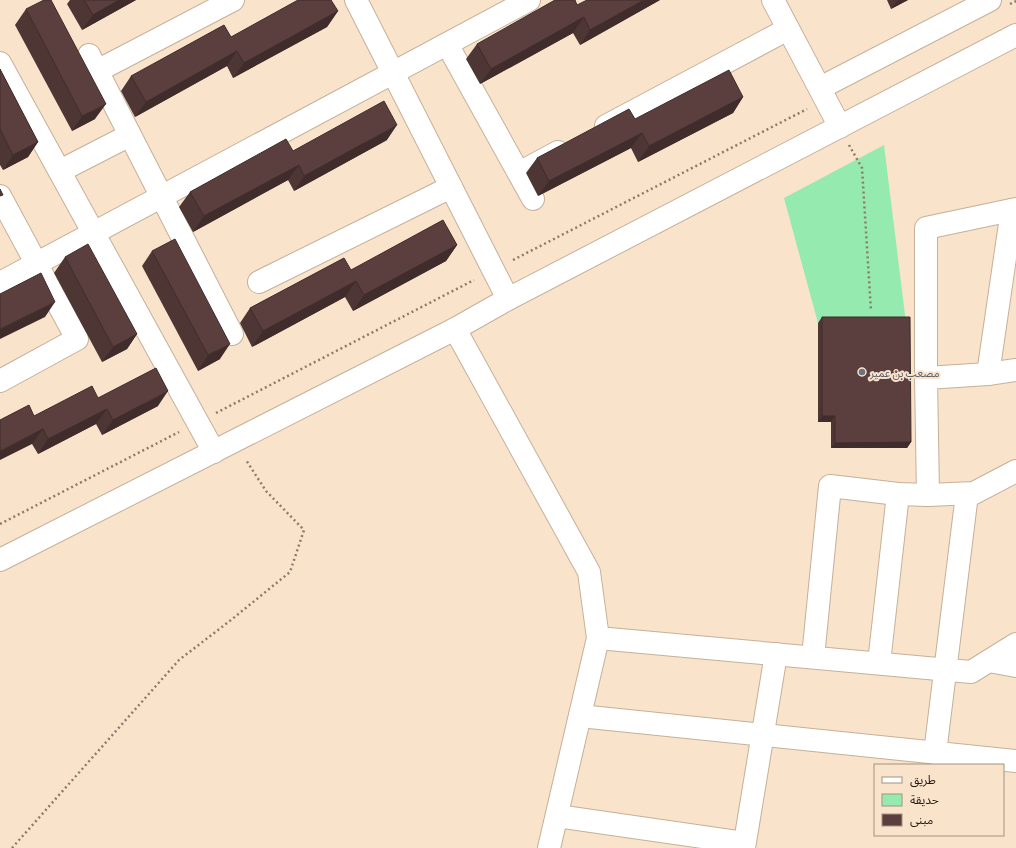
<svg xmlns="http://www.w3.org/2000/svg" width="1016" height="848" font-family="Commissioner,'Noto Sans Arabic',sans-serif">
	<rect width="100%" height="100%" fill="#f9e3cb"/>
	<path fill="#95eaaf" d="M884,145L906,323H818L784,198Z"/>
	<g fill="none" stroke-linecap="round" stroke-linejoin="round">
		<defs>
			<g id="minor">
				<path d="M356,0L508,299"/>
				<path d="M773,0L840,127"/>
				<path d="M447,44L533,199"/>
				<path d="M89,55L232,334"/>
				<path d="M0,63L214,452"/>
				<path d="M97,71L233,0"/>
				<path d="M820,88L990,0"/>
				<path d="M606,126L788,29"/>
				<path d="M60,171L130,135"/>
				<path d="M519,173L558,152"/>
				<path d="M0,196L77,339L0,381"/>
				<path d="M259,282L451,187"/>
				<path d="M0,283L529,0"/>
				<path d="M455,329L589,572L598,638L549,848"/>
				<path d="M1016,370L988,374L926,378L928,495L974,493L1016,471"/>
				<path d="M988,374L1012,210"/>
				<path d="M926,378V228L1016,209"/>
				<path d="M598,638L971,672L1016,644"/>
				<path d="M813,657L830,486L898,494L928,495"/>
				<path d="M989,661L1016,666"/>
				<path d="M879,663L898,494"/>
				<path d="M580,716L1016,761"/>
				<path d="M935,753L967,494"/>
				<path d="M557,816L744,843"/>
				<path d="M744,848L776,654"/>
			</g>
			<path id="major" d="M0,560L455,329L508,299L1016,35"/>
		</defs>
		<use href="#minor" stroke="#c5b099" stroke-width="24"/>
		<use href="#major" stroke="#c5b099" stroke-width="24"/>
		<g stroke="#8b7c6c" stroke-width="2.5" stroke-dasharray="2 3" stroke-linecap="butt">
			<path d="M1010,4L1016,1"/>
			<path d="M849,145L862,168L871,311"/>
			<path d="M513,260L807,109"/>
			<path d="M216,413L474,280"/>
			<path d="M0,524L179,432"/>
			<path d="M12,848L179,660L231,620L290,572L304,530L266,491L246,460"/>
		</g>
		<use href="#minor" stroke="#fff" stroke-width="22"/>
		<use href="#major" stroke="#fff" stroke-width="22"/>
	</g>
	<g fill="#4e3635">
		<path d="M70,0H136L82,30L67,4Z"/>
		<path d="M660,0L580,45L573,33L480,84L466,59L477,44L577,5Z"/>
		<path d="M887,0H908L891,9Z"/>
		<path d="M26,9L95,119L72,131L15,25Z"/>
		<path d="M338,11L327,27L233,78L227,66L135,117L121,91L131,76L231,37Z"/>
		<path d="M0,69L38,142L28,157L3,170L0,165Z"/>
		<path d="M743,97L733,113L638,162L631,148L538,196L526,173L537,158L635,119Z"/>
		<path d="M387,140L294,191L288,180L193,232L179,207L190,192L293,151Z"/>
		<path d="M457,245L446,261L353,311L345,297L252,347L240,323L250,308L351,270Z"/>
		<path d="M152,251L220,359L198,371L142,266Z"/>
		<path d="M65,257L137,334L127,349L102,362L54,273Z"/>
		<path d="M822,317L911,442L907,448H831V422H818V323Z"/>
		<path d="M98,398L158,406L102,435L96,424L38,454L32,444L34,416Z"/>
	</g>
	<g fill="#402c2b">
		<path d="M119,0H136L82,30L93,15Z"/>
		<path d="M644,0H660L580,45L590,30Z"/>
		<path d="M898,0H908L891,9Z"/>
		<path d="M338,11L327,27L233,78L244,63Z"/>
		<path d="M584,17L573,33L480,84L491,69Z"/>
		<path d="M237,51L227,66L135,117L146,102Z"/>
		<path d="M743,97L733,113L638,162L649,146Z"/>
		<path d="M106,104L95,119L72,131L82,116Z"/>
		<path d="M397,125L387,140L294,191L304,176Z"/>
		<path d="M642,133L631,148L538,196L549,181Z"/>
		<path d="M38,142L28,157L3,170L13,155Z"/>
		<path d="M299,165L288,180L193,232L204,216Z"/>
		<path d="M457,245L446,261L353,311L364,295Z"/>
		<path d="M356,281L345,297L252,347L263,331Z"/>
		<path d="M55,302L45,317L0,339V329Z"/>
		<path d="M137,334L127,349L102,362L113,347Z"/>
		<path d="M230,344L220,359L198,371L208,355Z"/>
		<path d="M168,391L158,406L102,435L113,420Z"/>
		<path d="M107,409L96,424L38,454L48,439Z"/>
		<path d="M822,416H835L831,422H818Z"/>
		<path d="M43,429L32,444L0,460V451Z"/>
		<path d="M911,442L907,448H831L835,443Z"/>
	</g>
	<g fill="#5b3f3e" stroke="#402c2b">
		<path d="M44,0H51L106,104L82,116L26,9Z"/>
		<path d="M84,0H119L93,15Z"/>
		<path d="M298,0H331L338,11L244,63L237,51L146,102L131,76L224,25L231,37Z"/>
		<path d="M555,0H575L577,5L587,0H644L590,30L584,17L491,69L477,44Z"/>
		<path d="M0,69L38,142L13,155L0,129Z"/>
		<path d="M729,70L743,97L649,146L642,133L549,181L537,158L629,109L635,119Z"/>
		<path d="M384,101L397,125L304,176L299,165L204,216L190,192L286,139L293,151Z"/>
		<path d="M0,189L3,195L0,196Z"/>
		<path d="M443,220L457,245L364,295L356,281L263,331L250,308L344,258L351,270Z"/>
		<path d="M175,239L230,344L208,355L152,251Z"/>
		<path d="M88,244L137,334L113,347L65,257Z"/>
		<path d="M41,273L55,302L0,329V294Z"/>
		<path d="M822,317H910L911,442L835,443V416H822Z"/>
		<path d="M156,368L168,391L113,420L107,409L48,439L43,429L0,451V420L29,405L34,416L92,386L98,398Z"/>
	</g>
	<circle fill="#6b7280" stroke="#f9e3cb" stroke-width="1.5" cx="862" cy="372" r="4"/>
	<g text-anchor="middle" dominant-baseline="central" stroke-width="4" stroke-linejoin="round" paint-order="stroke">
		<g font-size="11" fill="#5b616d" stroke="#f9e3cb" text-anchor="start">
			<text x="870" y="372">مصعب بن عمير</text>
		</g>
	</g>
	<rect x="874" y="764" width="130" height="72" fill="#f9e3cb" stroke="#a39381"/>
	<rect x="882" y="777" width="20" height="6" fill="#ffffff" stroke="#a39381"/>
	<text x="910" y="784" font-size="12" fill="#221a12">طريق</text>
	<rect x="882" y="794" width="20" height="12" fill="#95eaaf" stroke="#a39381"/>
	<text x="910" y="804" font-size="12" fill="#221a12">حديقة</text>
	<rect x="882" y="814" width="20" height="12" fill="#5b3f3e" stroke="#a39381"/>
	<text x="910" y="824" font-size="12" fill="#221a12">مبنى</text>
</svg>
